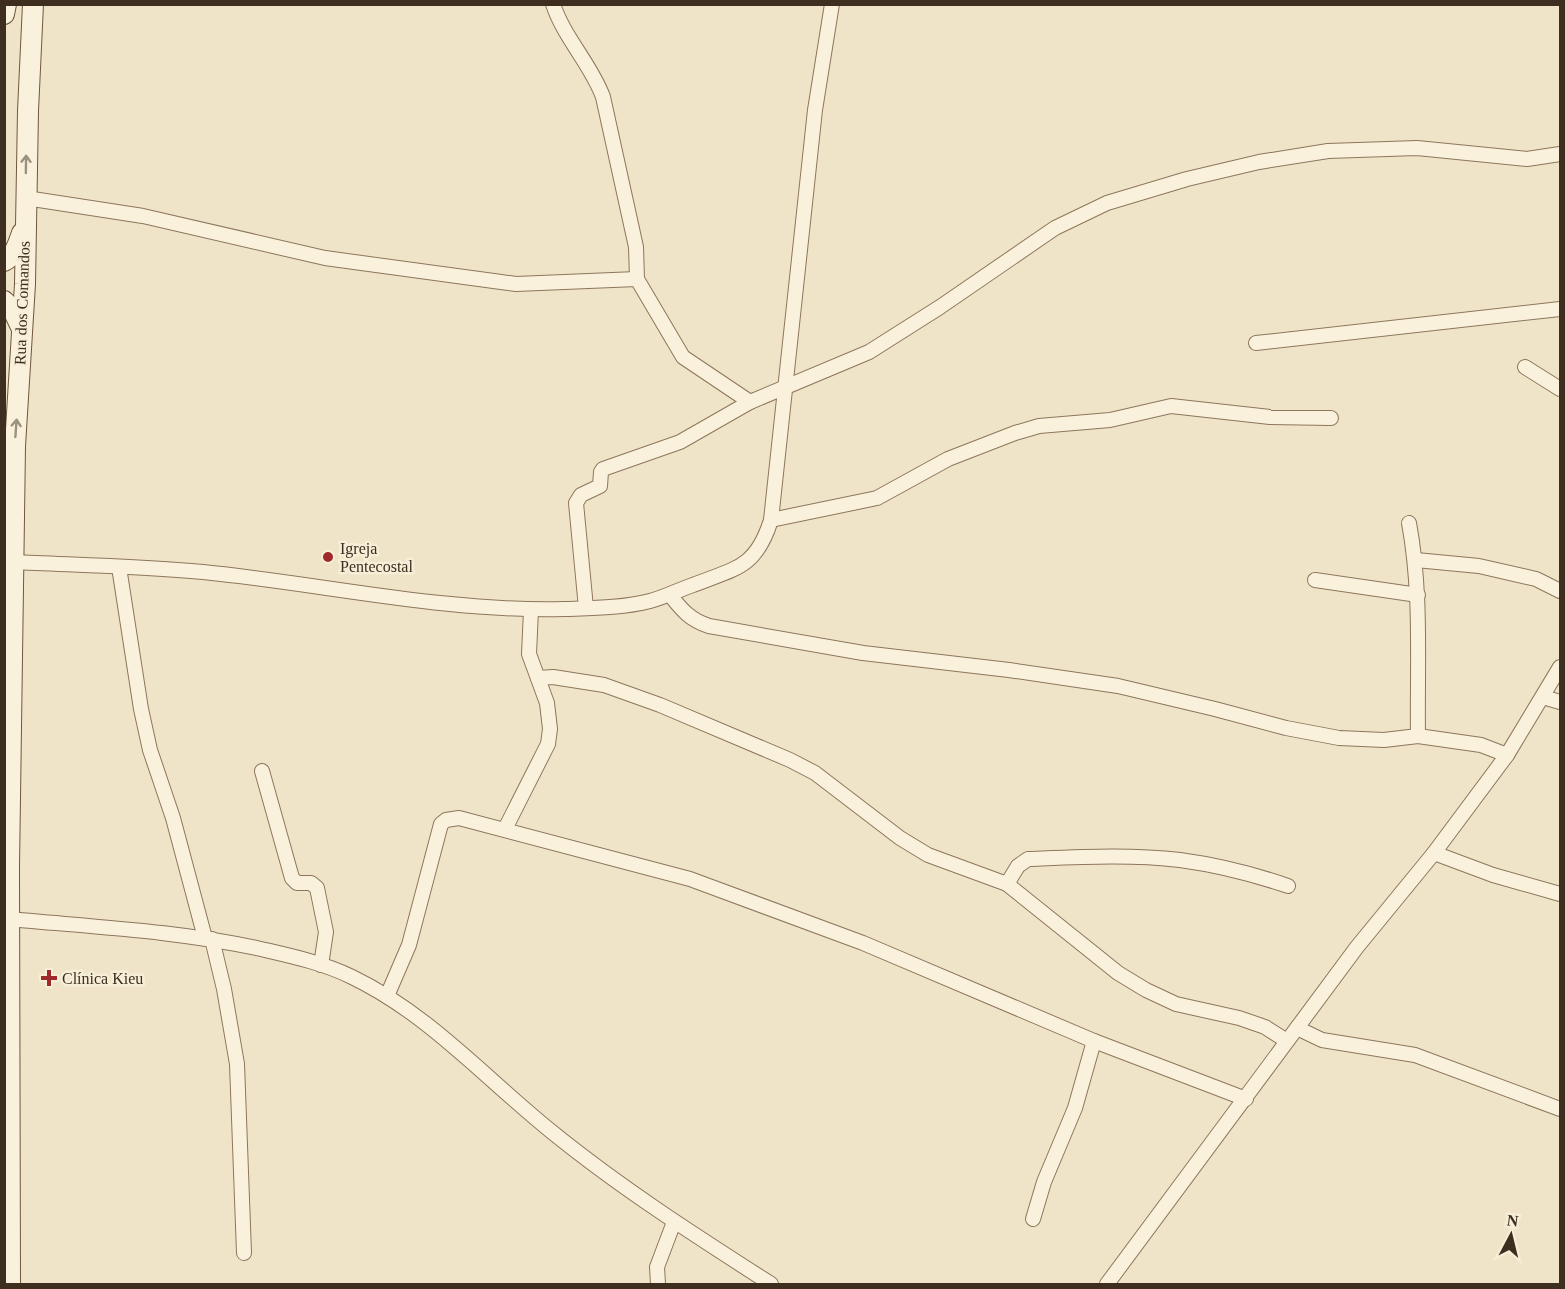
<svg xmlns="http://www.w3.org/2000/svg" width="1565" height="1289" font-family="'Times New Roman',serif">
	<rect width="100%" height="100%" fill="#f0e4c8"/>
	<g fill="none" stroke-linecap="round" stroke-linejoin="round">
		<defs>
			<g id="minor">
				<path d="M553,4C564,38 591,64 603,97L636,247L637,279L683,357L750,402"/>
				<path d="M26,198L143,216L325,258L501,282L516,284L637,279"/>
				<path d="M1256,343L1560,309"/>
				<path d="M1525,367L1560,389"/>
				<path d="M771,520L877,498L948,459L1015,433L1039,426L1110,420L1171,406L1270,417L1331,418"/>
				<path d="M1409,523C1422,593 1417,665 1418,736"/>
				<path d="M1416,560L1479,566L1536,579L1560,591"/>
				<path d="M13,562C76,565 140,566 203,572C324,584 443,612 564,609C593,608 623,608 650,601C665,597 678,590 693,585C736,568 756,568 771,520L815,110L832,4"/>
				<path d="M119,567L141,709L150,750L173,818L205,938"/>
				<path d="M1315,580L1418,595"/>
				<path d="M670,595C682,610 690,620 709,626L863,653L1009,670L1118,686L1215,709L1286,728L1339,738L1384,740L1418,736L1481,745L1507,755"/>
				<path d="M586,608L576,503L581,495L600,486L601,472L603,469L680,442L750,402L869,352L940,307L1055,228L1107,203L1187,179L1259,162L1328,151L1417,148L1527,159L1560,154"/>
				<path d="M538,678L553,677L604,685L660,705L790,760L815,773L900,838L928,855L1007,884L1118,973L1146,990L1176,1004L1239,1018L1265,1027L1287,1041"/>
				<path d="M1543,697L1560,702"/>
				<path d="M262,771L292,878L297,883H311L317,888L326,932L321,965"/>
				<path d="M505,829L548,744L550,729L547,703L529,654L531,610"/>
				<path d="M1434,853L1493,875L1560,894"/>
				<path d="M1007,884L1018,866L1028,859C1078,857 1130,854 1180,860C1217,865 1253,874 1288,886"/>
				<path d="M9,919C94,927 179,931 261,949C291,956 324,963 352,977C429,1014 486,1079 552,1132C621,1188 696,1236 771,1284"/>
				<path d="M212,939L224,989L237,1064L244,1253"/>
				<path d="M387,996L409,945L441,824L446,820L459,818L690,879L863,943L1094,1041L1246,1099"/>
				<path d="M1297,1028L1322,1040L1415,1055L1560,1109"/>
				<path d="M1033,1219L1044,1182L1075,1108L1094,1041"/>
				<path d="M658,1284L657,1267L674,1222"/>
				<path d="M1107,1284L1357,947L1434,853L1507,755L1560,667"/>
			</g>
			<g id="secondary">
				<path d="M4,14L6,4"/>
				<path d="M4,261C15,256 18,244 22,233"/>
				<path d="M4,301L13,310L22,329"/>
				<path d="M10,1284L9,868L15,446L25,284L28,111L33,4"/>
			</g>
		</defs>
		<use href="#minor" stroke="#8d765c" stroke-width="16"/>
		<use href="#secondary" stroke="#6f573f" stroke-width="22"/>
		<use href="#minor" stroke="#faf1dc" stroke-width="14"/>
		<use href="#secondary" stroke="#faf1dc" stroke-width="20"/>
	</g>
	<defs><path id="oneway-shaft" d="M-6 0H5M1.5-3L5.5 0L1.5 3" fill="none" stroke-width="1.6" stroke-linecap="round" stroke-linejoin="round" transform="scale(1.5)"/></defs>
	<g stroke="#9c907e">
		<use href="#oneway-shaft" transform="translate(26 164) rotate(-89)"/>
		<use href="#oneway-shaft" transform="translate(16 428) rotate(-86)"/>
	</g>
	<g fill="#9e2a2b" stroke="#f7eed8" stroke-width="2">
		<circle cx="328" cy="557" r="6"/>
		<path d="M46 969h6v6h6v6h-6v6h-6v-6h-6v-6h6z"/>
	</g>
	<g text-anchor="middle" dominant-baseline="central" stroke-width="5" stroke-linejoin="round" paint-order="stroke">
		<g font-size="16" fill="#3d2e20" stroke="#f7eed8">
			<text transform="translate(22 303) rotate(-88)">Rua dos Comandos</text>
		</g>
		<g font-size="16" fill="#3d2e20" stroke="#f7eed8" text-anchor="start">
			<text x="340" y="548">Igreja<tspan x="340" dy="18">Pentecostal</tspan></text>
			<text x="62" y="978">Clínica Kieu</text>
		</g>
	</g>
	<rect width="1565" height="1289" fill="none" stroke="#3d2e20" stroke-width="12"/>
	<g transform="translate(1511 1235) rotate(7)" stroke="#f7eed8" stroke-width="4.5" paint-order="stroke">
	<path d="M0-4.5L10 22L0 15L-10 22Z" fill="#3d2e20"/>
	<text y="-9" font-size="16" font-weight="bold" text-anchor="middle" fill="#3d2e20">N</text>
	</g>
</svg>
